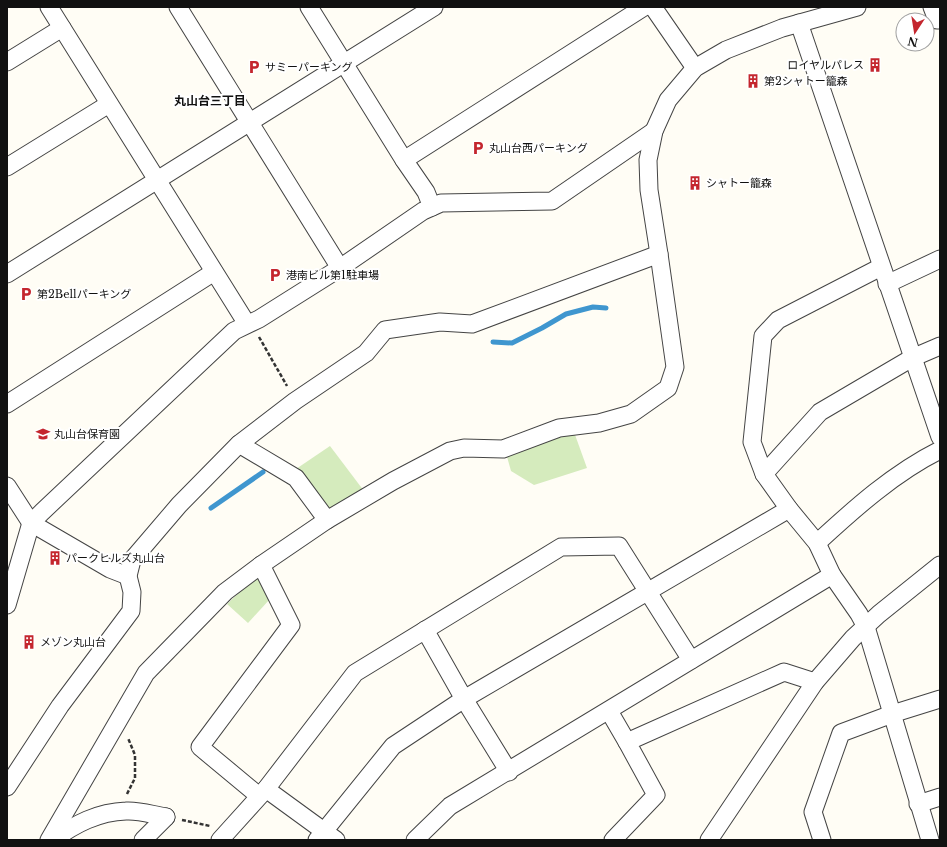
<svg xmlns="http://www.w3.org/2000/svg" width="947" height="847" font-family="'Libre Baskerville','Noto Sans JP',serif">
	<rect width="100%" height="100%" fill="#fffdf5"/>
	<g fill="#d5ebbd">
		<path d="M574,432L587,468L534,485L511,471L506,453Z"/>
		<path d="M330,446L364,491L329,511L296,469Z"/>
		<path d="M259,574L270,599L248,623L227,604Z"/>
	</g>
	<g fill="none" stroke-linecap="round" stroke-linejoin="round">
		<g stroke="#3f96cf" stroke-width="5">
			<path d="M493,342L512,343L542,328L566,314L593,307L606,308"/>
			<path d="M211,508L263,472"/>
		</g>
		<defs>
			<g id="minor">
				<path d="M49,7L247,324"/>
				<path d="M178,7L340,268"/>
				<path d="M309,7L404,160L426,192L432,207"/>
				<path d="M653,7L695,68"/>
				<path d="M932,7L937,20H940"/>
				<path d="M799,23L940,437"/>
				<path d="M7,62L62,28"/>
				<path d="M404,160L644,7"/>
				<path d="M7,167L109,104"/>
				<path d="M881,267L778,320L763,336L752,442L764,474L789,509L817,543L832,575L859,614L866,627L930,840"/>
				<path d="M7,274L434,7"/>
				<path d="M887,284L940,259"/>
				<path d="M7,404L214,272"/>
				<path d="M239,444L296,478L327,520"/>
				<path d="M764,474L820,412L912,358L940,346"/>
				<path d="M7,486L31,523L110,569L128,576"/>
				<path d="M817,543C855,508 894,473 940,450"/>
				<path d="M7,605L31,523L42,512L234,331L259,319L340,268L423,211L441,203L552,201L654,131"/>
				<path d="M425,630L464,699L509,772"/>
				<path d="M609,711L627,742"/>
				<path d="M7,787L60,706L131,611L132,592L128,576L132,560L179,505L239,444L295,401L366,353L385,330L440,322L472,324L659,254"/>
				<path d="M266,789L336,840"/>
				<path d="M259,796L200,747L291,625L261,565"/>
				<path d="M918,804L940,797"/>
				<path d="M49,840L146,673L225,592L261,565L327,520L393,481L450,451L464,448L503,449L559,428L599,423L631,414L668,388L675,367L659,254L649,190L648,160L654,131L668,100L695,68L726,50L782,28L857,7"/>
				<path d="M53,840C75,824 98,812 126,811C139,810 153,815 166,817"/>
				<path d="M143,840L166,817"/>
				<path d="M220,840L266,789L355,673L561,547L619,546L691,660"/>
				<path d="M317,840L393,746L464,699L789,509"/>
				<path d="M415,840L450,806L832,575"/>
				<path d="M613,840L656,795L627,742L784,672L815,682"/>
				<path d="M709,840L815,682L853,638L879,614L940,565"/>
				<path d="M822,840L813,812L841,733L892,714L940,699"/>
			</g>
		</defs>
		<use href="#minor" stroke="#444" stroke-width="19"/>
		<g stroke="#333" stroke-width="2.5" stroke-dasharray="4 2" stroke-linecap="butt">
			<path d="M259,337L287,386"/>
			<path d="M127,794L135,778V755L128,738"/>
			<path d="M182,820L210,826"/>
		</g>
		<use href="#minor" stroke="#fff" stroke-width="17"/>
	</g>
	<defs>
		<symbol id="building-bare" viewBox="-9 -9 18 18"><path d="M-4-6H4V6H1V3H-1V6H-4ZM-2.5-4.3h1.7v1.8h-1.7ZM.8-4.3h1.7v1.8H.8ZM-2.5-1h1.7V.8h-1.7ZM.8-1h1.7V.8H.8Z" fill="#c4262e" stroke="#fff" stroke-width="2.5" paint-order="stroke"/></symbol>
		<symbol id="parking-bare" viewBox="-9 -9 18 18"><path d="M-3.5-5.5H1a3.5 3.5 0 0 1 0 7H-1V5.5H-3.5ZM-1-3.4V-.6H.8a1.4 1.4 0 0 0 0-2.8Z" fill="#c4262e" stroke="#fff" stroke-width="2.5" paint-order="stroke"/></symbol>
		<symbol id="school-bare" viewBox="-9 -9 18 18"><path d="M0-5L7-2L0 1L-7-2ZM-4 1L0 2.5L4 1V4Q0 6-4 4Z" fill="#c4262e" stroke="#fff" stroke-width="2.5" paint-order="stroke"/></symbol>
	</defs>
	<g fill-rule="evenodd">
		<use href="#building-bare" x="865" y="55" width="20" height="20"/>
		<use href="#parking-bare" x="244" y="57" width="20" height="20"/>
		<use href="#building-bare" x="743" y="71" width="20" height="20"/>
		<use href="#parking-bare" x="468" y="138" width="20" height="20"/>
		<use href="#building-bare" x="685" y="173" width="20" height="20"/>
		<use href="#parking-bare" x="265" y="265" width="20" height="20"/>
		<use href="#parking-bare" x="16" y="284" width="20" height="20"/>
		<use href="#school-bare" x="33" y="424" width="20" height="20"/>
		<use href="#building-bare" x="45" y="548" width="20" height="20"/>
		<use href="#building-bare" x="19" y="632" width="20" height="20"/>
	</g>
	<g text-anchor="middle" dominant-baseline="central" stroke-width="4" stroke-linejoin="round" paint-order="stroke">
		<g font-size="11" fill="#111" stroke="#fff" text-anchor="start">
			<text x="864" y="65" text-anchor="end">ロイヤルパレス</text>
			<text x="265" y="67">サミーパーキング</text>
			<text x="764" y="81">第2シャトー籠森</text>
			<text x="489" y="148">丸山台西パーキング</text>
			<text x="706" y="183">シャトー籠森</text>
			<text x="286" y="275">港南ビル第1駐車場</text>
			<text x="37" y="294">第2Bellパーキング</text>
			<text x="54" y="434">丸山台保育園</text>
			<text x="66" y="558">パークヒルズ丸山台</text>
			<text x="40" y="642">メゾン丸山台</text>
		</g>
		<g font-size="12" font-weight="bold" fill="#111" stroke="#fff">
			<text x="210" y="100">丸山台三丁目</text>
		</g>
	</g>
	<rect width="947" height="847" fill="none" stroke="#111111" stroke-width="16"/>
	<g transform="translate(915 32) rotate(192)"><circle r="19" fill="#ffffff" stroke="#a0a0a0"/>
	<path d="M0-3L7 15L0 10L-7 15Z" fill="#c4262e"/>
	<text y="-6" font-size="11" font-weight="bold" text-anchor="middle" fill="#111111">N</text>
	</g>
</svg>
